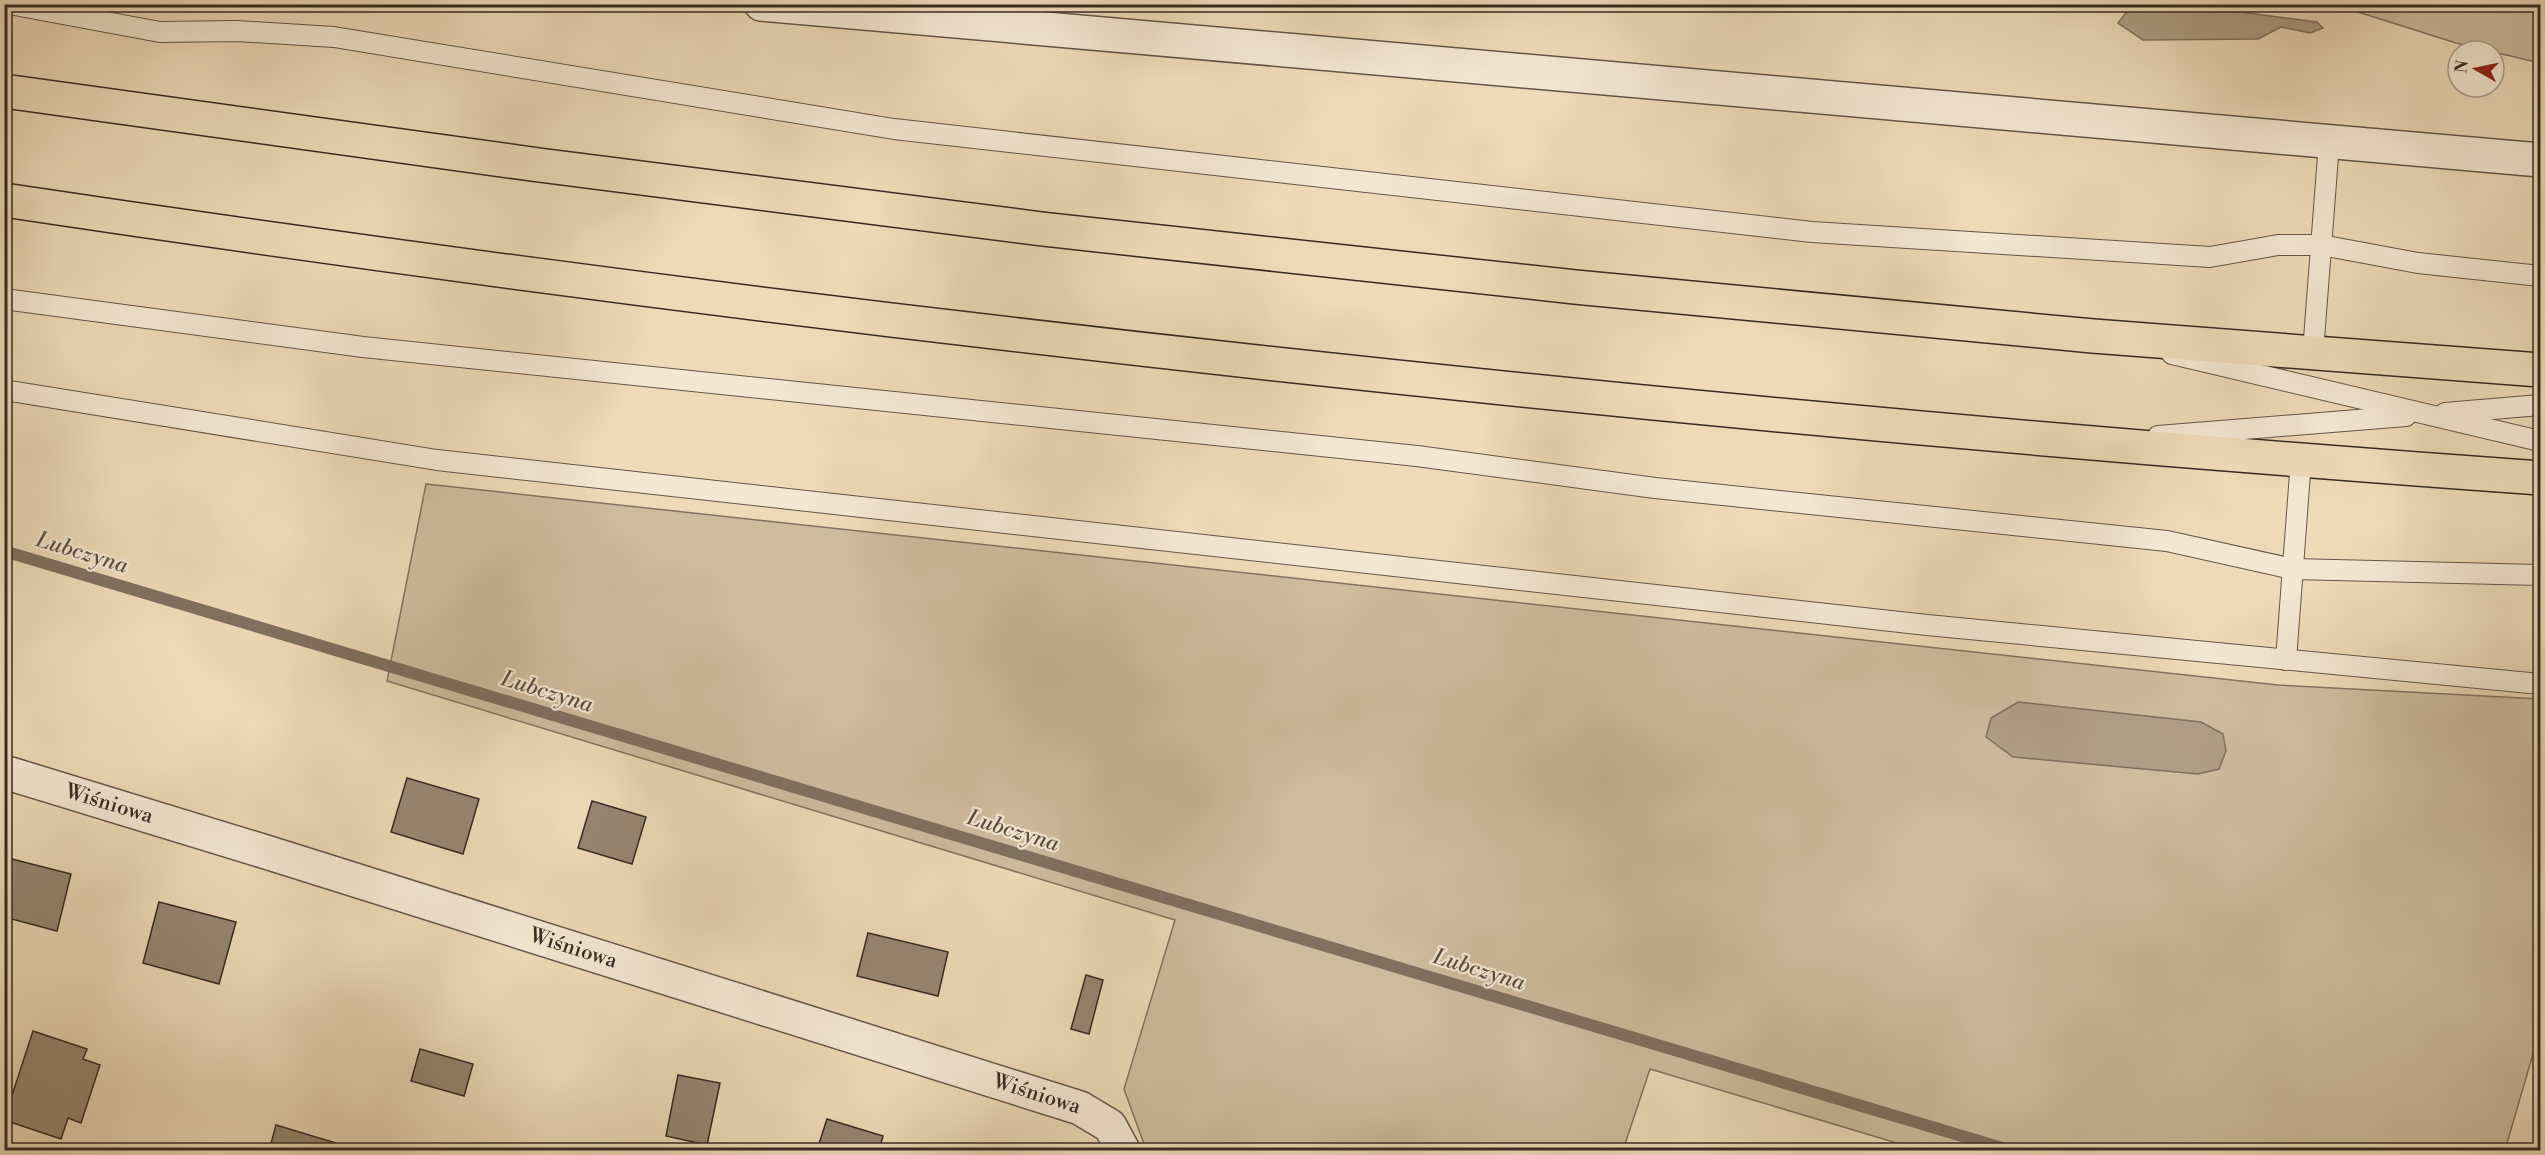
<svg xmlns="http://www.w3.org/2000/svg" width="2545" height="1155" font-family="'Libre Bodoni',serif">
	<rect width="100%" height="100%" fill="#eddab8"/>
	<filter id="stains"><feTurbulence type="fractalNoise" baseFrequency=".00333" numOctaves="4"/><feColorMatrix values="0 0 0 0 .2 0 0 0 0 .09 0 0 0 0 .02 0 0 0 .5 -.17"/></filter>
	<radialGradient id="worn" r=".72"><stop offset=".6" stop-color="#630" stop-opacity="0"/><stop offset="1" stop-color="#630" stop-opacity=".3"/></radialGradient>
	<g fill="#cebc9f" stroke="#827362" stroke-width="1.5">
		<path d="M2336,5H2540V63L2456,43Z"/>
		<path d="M426,484L2278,685L2540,699V1030L2505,1150H1920L1650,1069L1623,1150H1166L1144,1144L1124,1089L1175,920L387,681Z"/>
	</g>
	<g fill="#af9e86" stroke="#7f705f" stroke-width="1.5">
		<path d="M2219,5L2240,12L2317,22L2323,28L2310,33L2281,27L2258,39L2143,40L2118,23L2132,5Z"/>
		<path d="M2018,702L2201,722L2223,734L2226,751L2219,769L2198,774L2013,757L1986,737L1991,718Z"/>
	</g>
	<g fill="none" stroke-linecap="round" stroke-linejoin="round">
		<path stroke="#7f705f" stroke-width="12" d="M4,551L2009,1150"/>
	</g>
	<g fill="#968671" stroke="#372a24" stroke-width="1.5">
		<path d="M407,778L479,799L463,854L391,832Z"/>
		<path d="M592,801L646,817L632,864L578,848Z"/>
		<path d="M4,857L71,874L57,931L4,917Z"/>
		<path d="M159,902L236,922L219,984L143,963Z"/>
		<path d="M868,933L948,952L938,996L857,976Z"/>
		<path d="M1086,975L1103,980L1089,1034L1071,1029Z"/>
		<path d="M33,1031L87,1049L83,1059L100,1065L81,1123L68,1118L61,1139L4,1120Z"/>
		<path d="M420,1049L473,1064L464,1096L411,1081Z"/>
		<path d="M678,1075L720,1083L707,1145L666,1136Z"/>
		<path d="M827,1119L883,1136L879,1150H817Z"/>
		<path d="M276,1125L336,1143L334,1150H256L258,1144L270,1147Z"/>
	</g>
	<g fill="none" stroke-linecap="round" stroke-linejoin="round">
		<defs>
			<g id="service">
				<path d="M9,4L160,32L236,31L334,37L894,129L1812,232L2210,257L2278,245H2321L2418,263L2540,276"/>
				<path d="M4,299L363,347L1417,456L1655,488L2167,541L2293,569L2540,575"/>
				<path d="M2313,352L2329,143"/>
				<path d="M2172,354L2540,441"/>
				<path d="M4,390L437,460L1927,625L2540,684"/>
				<path d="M2445,413L2540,405"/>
				<path d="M2158,436L2406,416"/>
				<path d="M2286,660L2301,460"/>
			</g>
			<g id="minor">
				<path d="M761,4L2540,160"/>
				<path id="s1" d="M4,772L266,852L1080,1108L1110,1126L1123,1150"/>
			</g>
			<g id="motorway">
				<path d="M4,91L539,165L1042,229L1575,287L2093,336L2540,370"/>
				<path d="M4,200C845,326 1692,417 2540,478"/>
			</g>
		</defs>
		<use href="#service" stroke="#645649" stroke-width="22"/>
		<use href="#minor" stroke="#645649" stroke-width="36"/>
		<use href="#motorway" stroke="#372a24" stroke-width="36"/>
		<use href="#service" stroke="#f3e7d1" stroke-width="20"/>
		<use href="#minor" stroke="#f3e7d1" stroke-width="33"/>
		<use href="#motorway" stroke="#eddab8" stroke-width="33"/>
	</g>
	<g text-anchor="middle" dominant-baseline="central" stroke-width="4.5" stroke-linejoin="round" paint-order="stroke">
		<g font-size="21" fill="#372a24" stroke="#f3e7d1">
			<text stroke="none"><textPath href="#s1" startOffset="110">Wiśniowa</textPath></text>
			<text stroke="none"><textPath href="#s1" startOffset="596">Wiśniowa</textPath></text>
			<text stroke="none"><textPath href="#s1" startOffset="1082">Wiśniowa</textPath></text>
		</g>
		<g font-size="22" font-style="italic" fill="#5b4d41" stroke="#f3e7d1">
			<text transform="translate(82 553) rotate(17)">Lubczyna</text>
			<text transform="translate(547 692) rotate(17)">Lubczyna</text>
			<text transform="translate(1013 831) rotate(17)">Lubczyna</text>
			<text transform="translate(1479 970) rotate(17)">Lubczyna</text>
		</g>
	</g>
	<rect width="2545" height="1155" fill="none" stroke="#eddab8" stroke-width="24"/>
	<rect x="6" y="6" width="2533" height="1143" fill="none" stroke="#372a24" stroke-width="3"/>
	<rect x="12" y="12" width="2521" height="1131" fill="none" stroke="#372a24" stroke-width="1.5"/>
	<g transform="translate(2476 69) rotate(279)"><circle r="28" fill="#f3e7d1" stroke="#a89b8c" stroke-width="1.5"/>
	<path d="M0-4.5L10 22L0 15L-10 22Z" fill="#8f2418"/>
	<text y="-9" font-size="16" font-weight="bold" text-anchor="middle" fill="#372a24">N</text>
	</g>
	<rect width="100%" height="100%" filter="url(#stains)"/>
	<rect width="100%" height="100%" fill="url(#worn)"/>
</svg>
